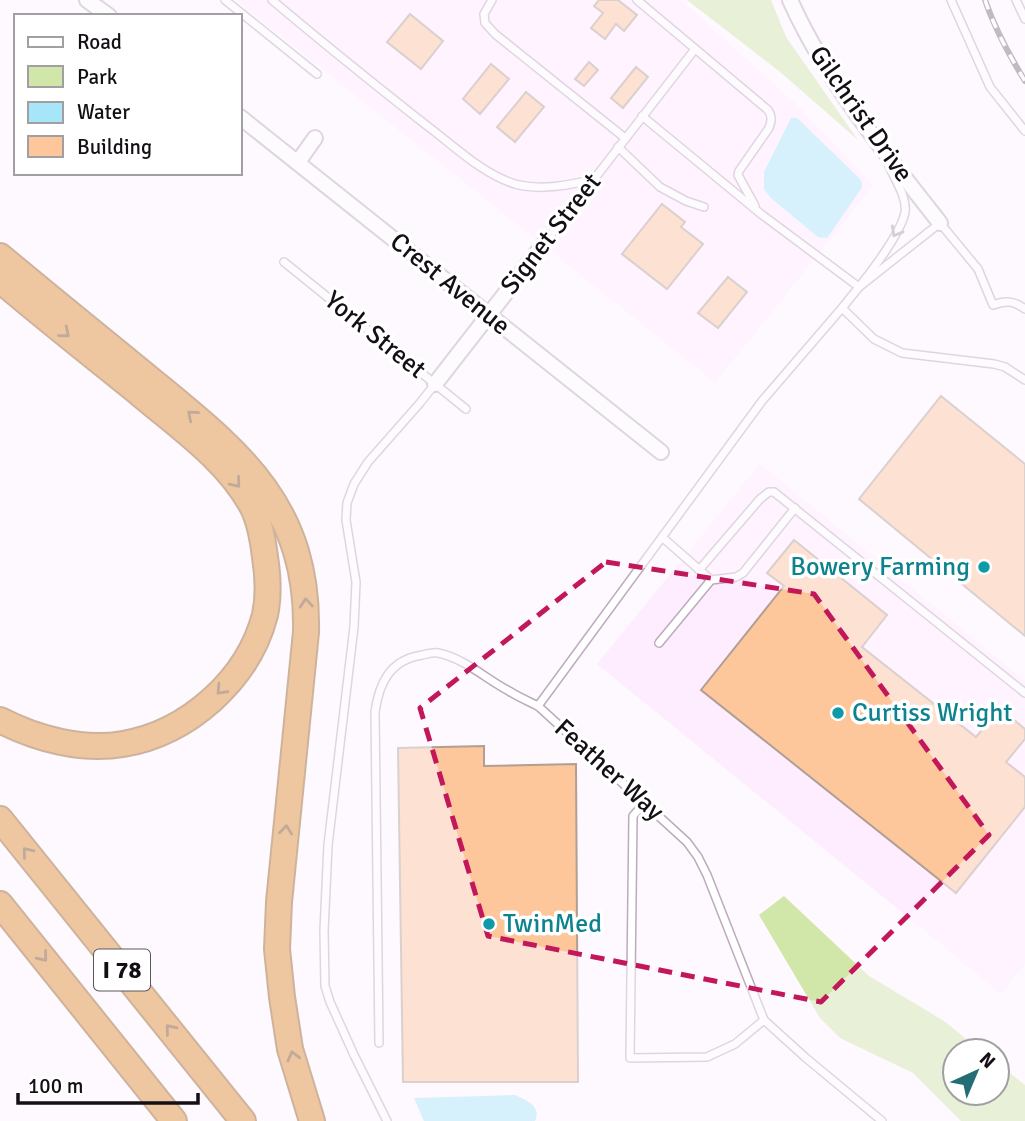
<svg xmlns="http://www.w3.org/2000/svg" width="1025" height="1121" font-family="Signika,sans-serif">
	<rect width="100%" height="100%" fill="#fef8ff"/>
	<g fill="#feedff">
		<path d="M236,0H680L795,103L873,186L715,382Z"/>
		<path d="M760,464L1025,681V964L1001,993L597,664Z"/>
	</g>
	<g fill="#d1e6a9">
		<path d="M687,0H771L786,37L858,140L779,71Z"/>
		<path d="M784,896L869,976L944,1021L981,1051H955V1093H997V1063L1025,1085V1121H961L913,1073L840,1038L820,1018L759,915Z"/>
	</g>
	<g fill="#a7e6f9">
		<path d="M791,118H797L859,178L862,183L861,189L827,238L818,237L771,198L764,189V172Z"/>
		<path d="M515,1095C526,1100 542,1106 535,1121H424L414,1098Z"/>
	</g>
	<g fill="#fdc69b" stroke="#b09f92" stroke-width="2">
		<path d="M599,0H618L637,15L624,31L616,24L605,39L591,28L603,13L594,6Z"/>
		<path d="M410,14L443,41L421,69L387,42Z"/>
		<path d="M589,62L598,70L584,86L575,79Z"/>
		<path d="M491,64L509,79L480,114L463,99Z"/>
		<path d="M636,67L648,77L623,108L611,98Z"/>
		<path d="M526,92L544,107L515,142L497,127Z"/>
		<path d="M662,204L685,222L681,227L703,244L667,289L622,254Z"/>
		<path d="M728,277L747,292L718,328L698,313Z"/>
		<path d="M941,396L1025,464V636L859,499Z"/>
		<path d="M794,540L887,615L862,647L976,737L1000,708L1025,729V739L1006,762L1025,777V807L956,893L701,690L784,586L767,573Z"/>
		<path d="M484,746V766L576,764L578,1082H403L398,748Z"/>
	</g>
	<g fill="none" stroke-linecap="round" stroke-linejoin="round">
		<defs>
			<g id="service">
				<path d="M225,0L317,74"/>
				<path d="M272,0C323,43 374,84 426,125C453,145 482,174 515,184C541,191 570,185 595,179"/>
				<path d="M492,0L484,14L485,23L495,34L625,138"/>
				<path d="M637,0L768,110C772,116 772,120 769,128L739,171L738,175L755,206"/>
				<path d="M951,0L990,87L1025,131"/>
				<path d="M1016,0L1025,19"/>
				<path d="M642,116L761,214L859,287C872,271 902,231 905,212C907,197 895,180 889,166"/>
				<path d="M618,147L660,187L686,201L704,207"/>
				<path d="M543,245L695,49"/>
				<path d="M284,262L466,409"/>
				<path d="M842,308L874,339L902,353L994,364L1005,367L1025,380"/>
				<path d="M699,570L760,499L769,492H774L1025,693"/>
				<path d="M711,580L736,577L743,573L795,508"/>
				<path d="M659,643L711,580L662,537"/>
				<path d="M645,802L633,816L630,1058L707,1057L735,1044L764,1020"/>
				<path d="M379,1043L375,712C379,683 390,660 422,655C427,654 433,652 438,653C464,658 486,679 509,691C518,697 528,701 538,706"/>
				<path d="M387,1121L354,1055L330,1002L325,986L324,931L328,845L354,627L356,582L346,520L347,503L354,484L368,462L420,403L435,384"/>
				<path d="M882,1121L806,1058L764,1020L707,875L698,857L687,842L538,706L762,401L842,308L859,287L940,223L978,269L993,305C1006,300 1014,301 1025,309"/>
			</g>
			<g id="minor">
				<path d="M87,0L109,16"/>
				<path d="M790,0C827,82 885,153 940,223"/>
				<path d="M240,117L661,452"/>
				<path d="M298,162L315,138"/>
				<path d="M435,384L543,245"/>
			</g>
			<g id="motorway">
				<path d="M0,256C48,296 96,335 144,374C235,449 309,502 306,632L279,902L277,949L282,997L290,1049L312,1121"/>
				<path d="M0,280C46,319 93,356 140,394C179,427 227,460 252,506C260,521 263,540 265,557C268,576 269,596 265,615C248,680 188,733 123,744C82,751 37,739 0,720"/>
				<path d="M0,819L243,1121"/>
				<path d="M0,904L174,1121"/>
			</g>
		</defs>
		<use href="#service" stroke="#bbacbb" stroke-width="10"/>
		<use href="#minor" stroke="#bbacbb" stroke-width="18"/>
		<use href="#motorway" stroke="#966025" stroke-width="28"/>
		<use href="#service" stroke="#fff" stroke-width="7"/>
		<use href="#minor" stroke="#fff" stroke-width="14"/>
		<use href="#motorway" stroke="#dc8b2e" stroke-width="24"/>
		<defs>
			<path id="rail" d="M985,0C995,29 1009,55 1025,81"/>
		</defs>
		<use href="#rail" stroke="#756f76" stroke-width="6"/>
		<use href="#rail" stroke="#fff" stroke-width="3.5" stroke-dasharray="10" stroke-linecap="butt"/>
	</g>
	<defs><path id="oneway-chevron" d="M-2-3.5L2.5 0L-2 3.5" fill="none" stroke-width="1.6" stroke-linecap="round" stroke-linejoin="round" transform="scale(1.75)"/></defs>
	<use stroke="#a19fa1" href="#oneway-chevron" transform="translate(896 232) rotate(119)"/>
	<g stroke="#784d22">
		<use href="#oneway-chevron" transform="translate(65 333) rotate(39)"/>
		<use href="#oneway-chevron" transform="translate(192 415) rotate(-140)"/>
		<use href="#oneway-chevron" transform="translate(236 483) rotate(51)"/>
		<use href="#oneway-chevron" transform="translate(306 603) rotate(-95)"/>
		<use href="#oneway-chevron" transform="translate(221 690) rotate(133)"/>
		<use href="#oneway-chevron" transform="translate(286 830) rotate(-84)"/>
		<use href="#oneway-chevron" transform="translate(27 852) rotate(-129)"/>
		<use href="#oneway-chevron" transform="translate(43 957) rotate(51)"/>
		<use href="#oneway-chevron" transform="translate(170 1029) rotate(-129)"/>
		<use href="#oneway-chevron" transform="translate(293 1056) rotate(-104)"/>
	</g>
	<path d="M0 0H1025V1121H0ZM606,562L814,594L989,835L821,1002L488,936L420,708Z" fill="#fef8ff" fill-opacity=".55" fill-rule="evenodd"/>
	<path fill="none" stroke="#c2185b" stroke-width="5" stroke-dasharray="14 9" stroke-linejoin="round" d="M606,562L814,594L989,835L821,1002L488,936L420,708Z"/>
	<g fill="#0f9aa8" stroke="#fff" stroke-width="2.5">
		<circle cx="984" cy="567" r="7"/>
		<circle cx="838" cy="713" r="7"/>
		<circle cx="489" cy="924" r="7"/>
	</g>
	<g text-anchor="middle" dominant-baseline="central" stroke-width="7" stroke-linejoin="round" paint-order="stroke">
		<rect fill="#fff" stroke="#5a575b" stroke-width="2" x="94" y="949.5" width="56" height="41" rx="5"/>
		<g font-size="24" font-weight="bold" fill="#140f15">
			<text x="122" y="970">I 78</text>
		</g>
		<g font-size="26" fill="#140f15" stroke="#fff">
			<text transform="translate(861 114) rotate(55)">Gilchrist Drive</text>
			<text transform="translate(551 234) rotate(-52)">Signet Street</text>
			<text transform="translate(450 284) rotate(39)">Crest Avenue</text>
			<text transform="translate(375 335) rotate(39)">York Street</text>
			<text transform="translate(609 770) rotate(42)">Feather Way</text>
		</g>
		<g font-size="26" fill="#0d838f" stroke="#fff" text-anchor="start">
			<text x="970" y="567" text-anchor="end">Bowery Farming</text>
			<text x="852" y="713">Curtiss Wright</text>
			<text x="503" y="924">TwinMed</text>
		</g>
	</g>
	<rect x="14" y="14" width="228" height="161" fill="#ffffff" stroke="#a19fa1" stroke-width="2"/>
	<rect x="28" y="37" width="35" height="10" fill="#ffffff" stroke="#a19fa1" stroke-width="2"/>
	<text x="77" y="49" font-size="21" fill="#140f15">Road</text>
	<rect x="28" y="66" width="35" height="21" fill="#d1e6a9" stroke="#a19fa1" stroke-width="2"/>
	<text x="77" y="84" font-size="21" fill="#140f15">Park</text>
	<rect x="28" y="102" width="35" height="21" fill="#a7e6f9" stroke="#a19fa1" stroke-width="2"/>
	<text x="77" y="119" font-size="21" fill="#140f15">Water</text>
	<rect x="28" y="136" width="35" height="21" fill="#fdc69b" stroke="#a19fa1" stroke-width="2"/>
	<text x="77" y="154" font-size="21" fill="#140f15">Building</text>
	<g transform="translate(976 1072) rotate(44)"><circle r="33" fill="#ffffff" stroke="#a19fa1" stroke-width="2"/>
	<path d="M0-5L12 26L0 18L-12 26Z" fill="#236d76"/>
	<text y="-10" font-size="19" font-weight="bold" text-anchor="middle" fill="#140f15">N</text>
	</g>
	<path d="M18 1093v10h180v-10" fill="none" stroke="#140f15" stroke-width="3.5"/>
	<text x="28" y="1093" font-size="21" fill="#140f15" stroke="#ffffff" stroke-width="5" paint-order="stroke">100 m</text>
</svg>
